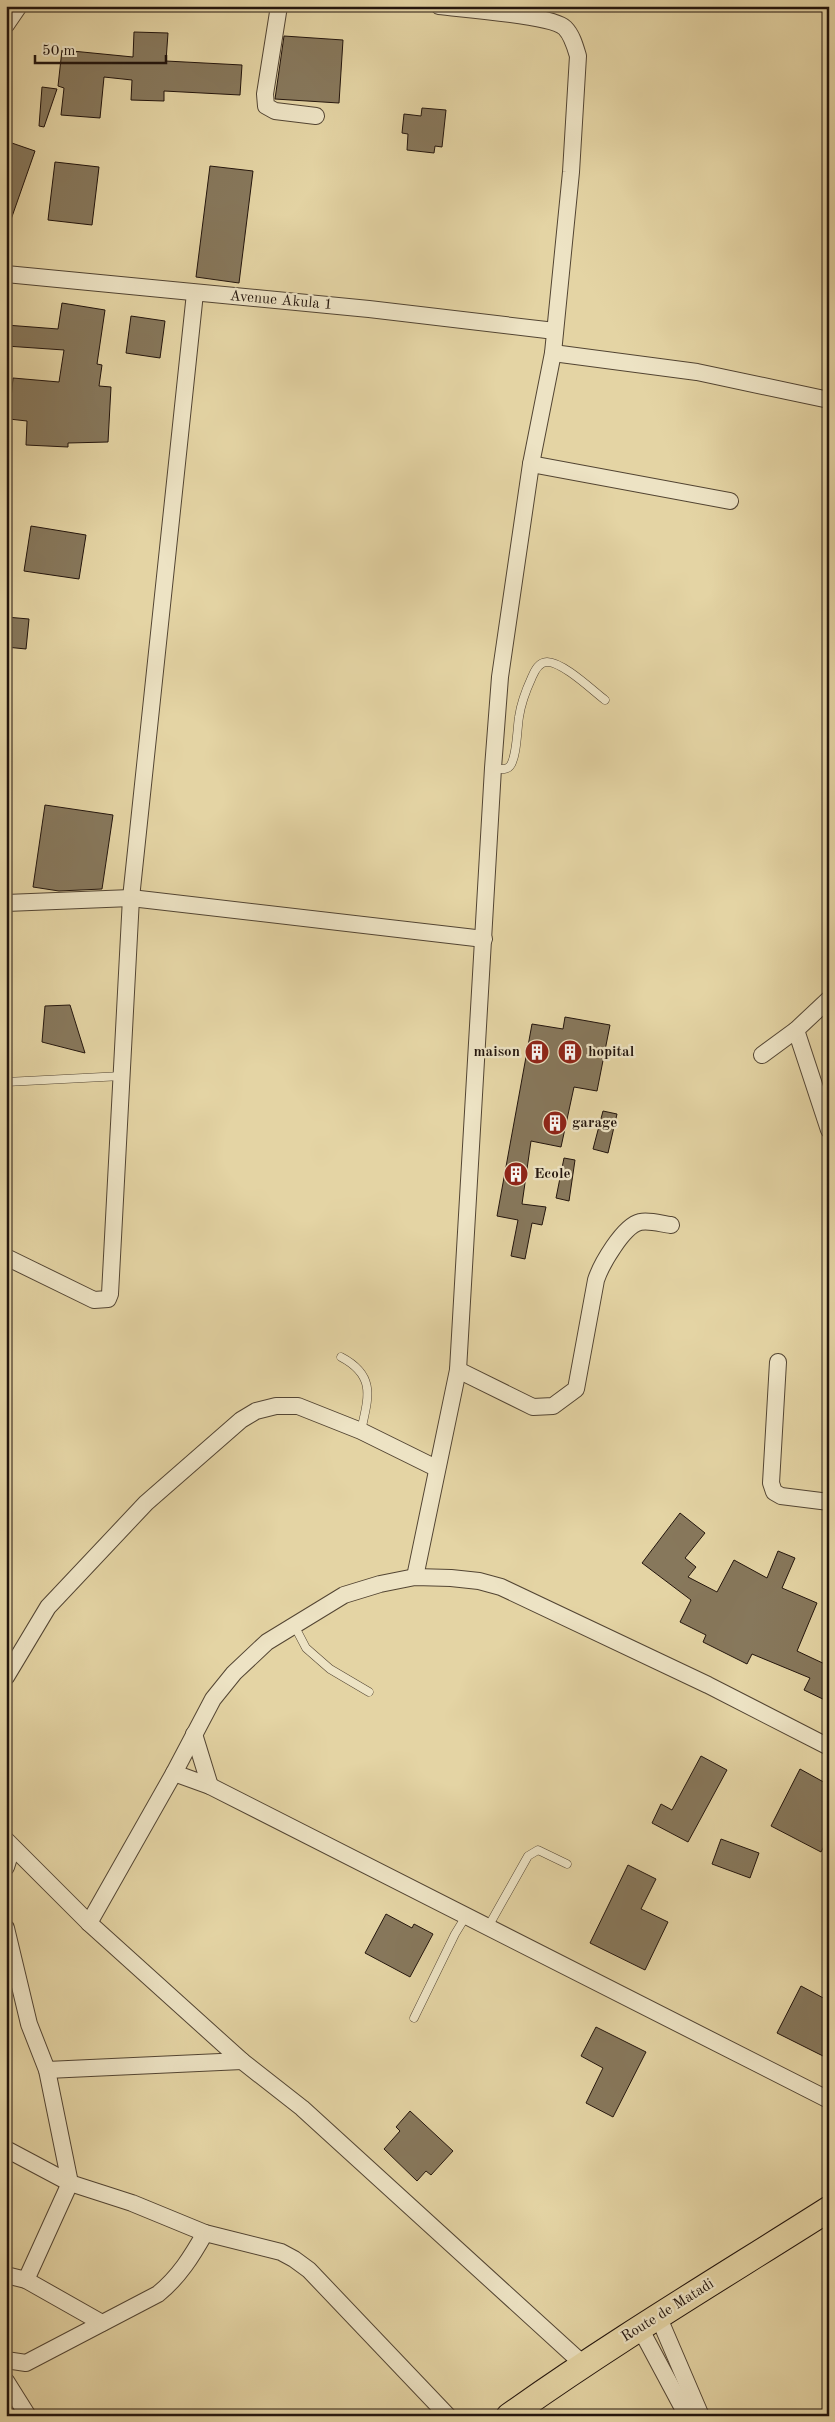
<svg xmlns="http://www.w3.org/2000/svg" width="835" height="2422" font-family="'Old Standard TT',serif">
	<rect width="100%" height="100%" fill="#e4d4a4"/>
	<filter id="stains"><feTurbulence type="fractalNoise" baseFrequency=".004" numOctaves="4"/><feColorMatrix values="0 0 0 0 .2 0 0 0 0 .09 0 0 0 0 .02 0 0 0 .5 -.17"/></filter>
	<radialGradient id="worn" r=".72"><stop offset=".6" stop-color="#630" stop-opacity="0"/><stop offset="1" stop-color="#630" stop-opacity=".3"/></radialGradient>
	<g fill="#87785c" stroke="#23150d">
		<path d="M134,32L168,33L166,61L242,65L240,95L164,91V101L131,100L132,80L104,77L100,118L61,115L64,88L58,86L62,50L133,57Z"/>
		<path d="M284,36L343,40L339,103L275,99Z"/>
		<path d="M42,87L57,89L44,127L39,126Z"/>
		<path d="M422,108L446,110L442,147L435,146L434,153L407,150L408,134L402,133L404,114L421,116Z"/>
		<path d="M6,141L35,151L8,228H6Z"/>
		<path d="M55,162L99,167L92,225L48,220Z"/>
		<path d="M210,166L253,171L239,283L196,277Z"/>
		<path d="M62,303L105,310L97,364L102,365L99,386L111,387L108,442L68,443V447L26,445L27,421L9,419L13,378L59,382L64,350L6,346V325L58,329Z"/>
		<path d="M131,316L165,321L160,358L126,353Z"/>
		<path d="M31,526L86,535L79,579L24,571Z"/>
		<path d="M6,617L29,619L26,649L6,647Z"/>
		<path d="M45,805L113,815L102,889L59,891L33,887Z"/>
		<path d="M70,1005L85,1053L42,1042L45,1006Z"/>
		<path d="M565,1017L610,1025L597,1091L574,1087L561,1147L531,1141L522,1204L546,1207L542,1225L532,1223L525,1259L511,1256L518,1220L497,1216L532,1024L563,1029Z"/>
		<path d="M603,1111L617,1114L608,1153L593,1149Z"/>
		<path d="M564,1158L575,1160L569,1201L556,1198Z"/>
		<path d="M680,1513L705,1533L685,1558L696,1567L688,1577L717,1592L734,1560L767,1578L778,1551L795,1558L782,1588L817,1603L797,1651L829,1666V1702L804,1690L810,1678L752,1654L747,1664L703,1642L706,1635L680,1622L691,1600L642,1563Z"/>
		<path d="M701,1756L727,1770L688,1842L652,1823L661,1804L672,1810Z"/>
		<path d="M800,1769L829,1785V1837L821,1852L771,1826Z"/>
		<path d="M721,1839L759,1853L750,1878L712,1864Z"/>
		<path d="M628,1865L656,1879L641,1909L668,1922L645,1970L590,1943Z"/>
		<path d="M386,1914L412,1928L414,1924L433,1934L410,1977L365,1953Z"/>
		<path d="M801,1986L829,2001V2059L777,2033Z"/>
		<path d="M596,2027L646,2052L613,2117L586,2103L603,2068L581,2056Z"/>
		<path d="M410,2111L453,2151L431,2175L426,2171L417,2181L384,2149L400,2131L396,2127Z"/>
	</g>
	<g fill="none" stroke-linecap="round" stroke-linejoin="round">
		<defs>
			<g id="service">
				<path d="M493,768C499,769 506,771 510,766C517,757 517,729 519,717C521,703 526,690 532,677C535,670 539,662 547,662C563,662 592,690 605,700"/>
				<path d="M6,1082L122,1076"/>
				<path d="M341,1357C377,1376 368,1398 361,1431"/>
				<path d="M295,1627L306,1648L330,1669L369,1692"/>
				<path d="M488,1927L528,1856L538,1850L567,1864"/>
				<path d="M414,2018L455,1934L466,1916"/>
			</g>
			<g id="minor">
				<path d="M279,6L265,94L266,106L275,111L316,116"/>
				<path d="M6,25L19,6"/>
				<path d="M6,274L369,309L555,331"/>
				<path d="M553,353L697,372L829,400"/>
				<path d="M531,464L730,501"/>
				<path d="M6,903L131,898L484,939"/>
				<path d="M796,1030L829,1130"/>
				<path d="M762,1055L796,1030L829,999"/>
				<path d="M6,1257L94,1300L108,1299L110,1294L131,898L195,293"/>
				<path d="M778,1362L771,1483L774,1492L781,1496L829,1502"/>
				<path d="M458,1370L533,1407L553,1406L576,1389L596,1280C601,1265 623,1226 640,1222C650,1220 662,1224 671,1225"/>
				<path d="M415,1577L458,1370L493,768L500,677L531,464L553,353L571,172L578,56C575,46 572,35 565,28C552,15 462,9 439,6"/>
				<path d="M6,1677L48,1607L146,1503L241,1420L256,1411L276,1406H298L361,1431L436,1468"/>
				<path d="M194,1734L210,1786"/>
				<path d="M174,1773L210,1786L829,2100"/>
				<path d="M6,1840L89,1923L242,2061L302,2108L583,2364"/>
				<path d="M6,1867L12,1848"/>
				<path d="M89,1923L174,1773L213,1699L234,1673L267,1642L344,1595L380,1584L415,1577L451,1578L479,1581L501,1587L708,1685L829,1747"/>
				<path d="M6,1928L29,2024L47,2070L70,2183L26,2280"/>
				<path d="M47,2070L242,2061"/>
				<path d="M6,2149L70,2183L132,2203L205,2233L281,2252L294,2259L309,2270L448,2416"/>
				<path d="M6,2275L26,2280L102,2323"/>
				<path d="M659,2318L701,2416"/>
				<path d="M641,2330L687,2416"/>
				<path d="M6,2360L26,2363L158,2294C179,2277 192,2256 205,2233"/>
				<path d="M6,2381L28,2416"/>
			</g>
			<path id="primary" d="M509,2416C613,2342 722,2277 829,2209"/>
		</defs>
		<use href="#service" stroke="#534533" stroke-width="9"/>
		<use href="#minor" stroke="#534533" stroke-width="18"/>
		<use href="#primary" stroke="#23150d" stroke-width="27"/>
		<use href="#service" stroke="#ede3c4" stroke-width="8"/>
		<use href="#minor" stroke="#ede3c4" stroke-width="16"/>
		<use href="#primary" stroke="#e4d4a4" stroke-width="25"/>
	</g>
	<defs>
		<symbol id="building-disc" viewBox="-11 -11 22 22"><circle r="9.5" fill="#8f2418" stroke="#ede3c4"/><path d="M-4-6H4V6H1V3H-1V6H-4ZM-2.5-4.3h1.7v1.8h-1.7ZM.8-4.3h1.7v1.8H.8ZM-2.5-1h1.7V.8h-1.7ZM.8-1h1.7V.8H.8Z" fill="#fff"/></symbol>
	</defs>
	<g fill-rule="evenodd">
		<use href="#building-disc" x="523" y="1038" width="28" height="28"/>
		<use href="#building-disc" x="556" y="1038" width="28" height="28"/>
		<use href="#building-disc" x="541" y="1109" width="28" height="28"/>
		<use href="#building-disc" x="502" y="1160" width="28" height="28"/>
	</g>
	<g text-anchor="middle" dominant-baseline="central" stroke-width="4.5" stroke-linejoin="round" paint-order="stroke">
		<g font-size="15" fill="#23150d" stroke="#ede3c4">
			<text transform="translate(281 301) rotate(5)">Avenue Akula 1</text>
			<text transform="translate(668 2311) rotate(-32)">Route de Matadi</text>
		</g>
		<g font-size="15" font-weight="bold" fill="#23150d" stroke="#ede3c4" text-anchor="start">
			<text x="520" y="1052" text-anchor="end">maison</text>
			<text x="588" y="1052">hopital</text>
			<text x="572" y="1123">garage</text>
			<text x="534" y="1174">Ecole</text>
		</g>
	</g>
	<rect width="835" height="2422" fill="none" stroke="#e4d4a4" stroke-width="25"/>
	<rect x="8" y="8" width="820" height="2407" fill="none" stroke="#23150d" stroke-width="2.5"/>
	<rect x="12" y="12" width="810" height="2397" fill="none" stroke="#23150d"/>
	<path d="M35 55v8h131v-8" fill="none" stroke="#23150d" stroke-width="2.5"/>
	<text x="42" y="55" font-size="15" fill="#23150d" stroke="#ede3c4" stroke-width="4" paint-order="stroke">50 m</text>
	<rect width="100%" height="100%" filter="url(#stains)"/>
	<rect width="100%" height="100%" fill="url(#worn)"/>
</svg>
